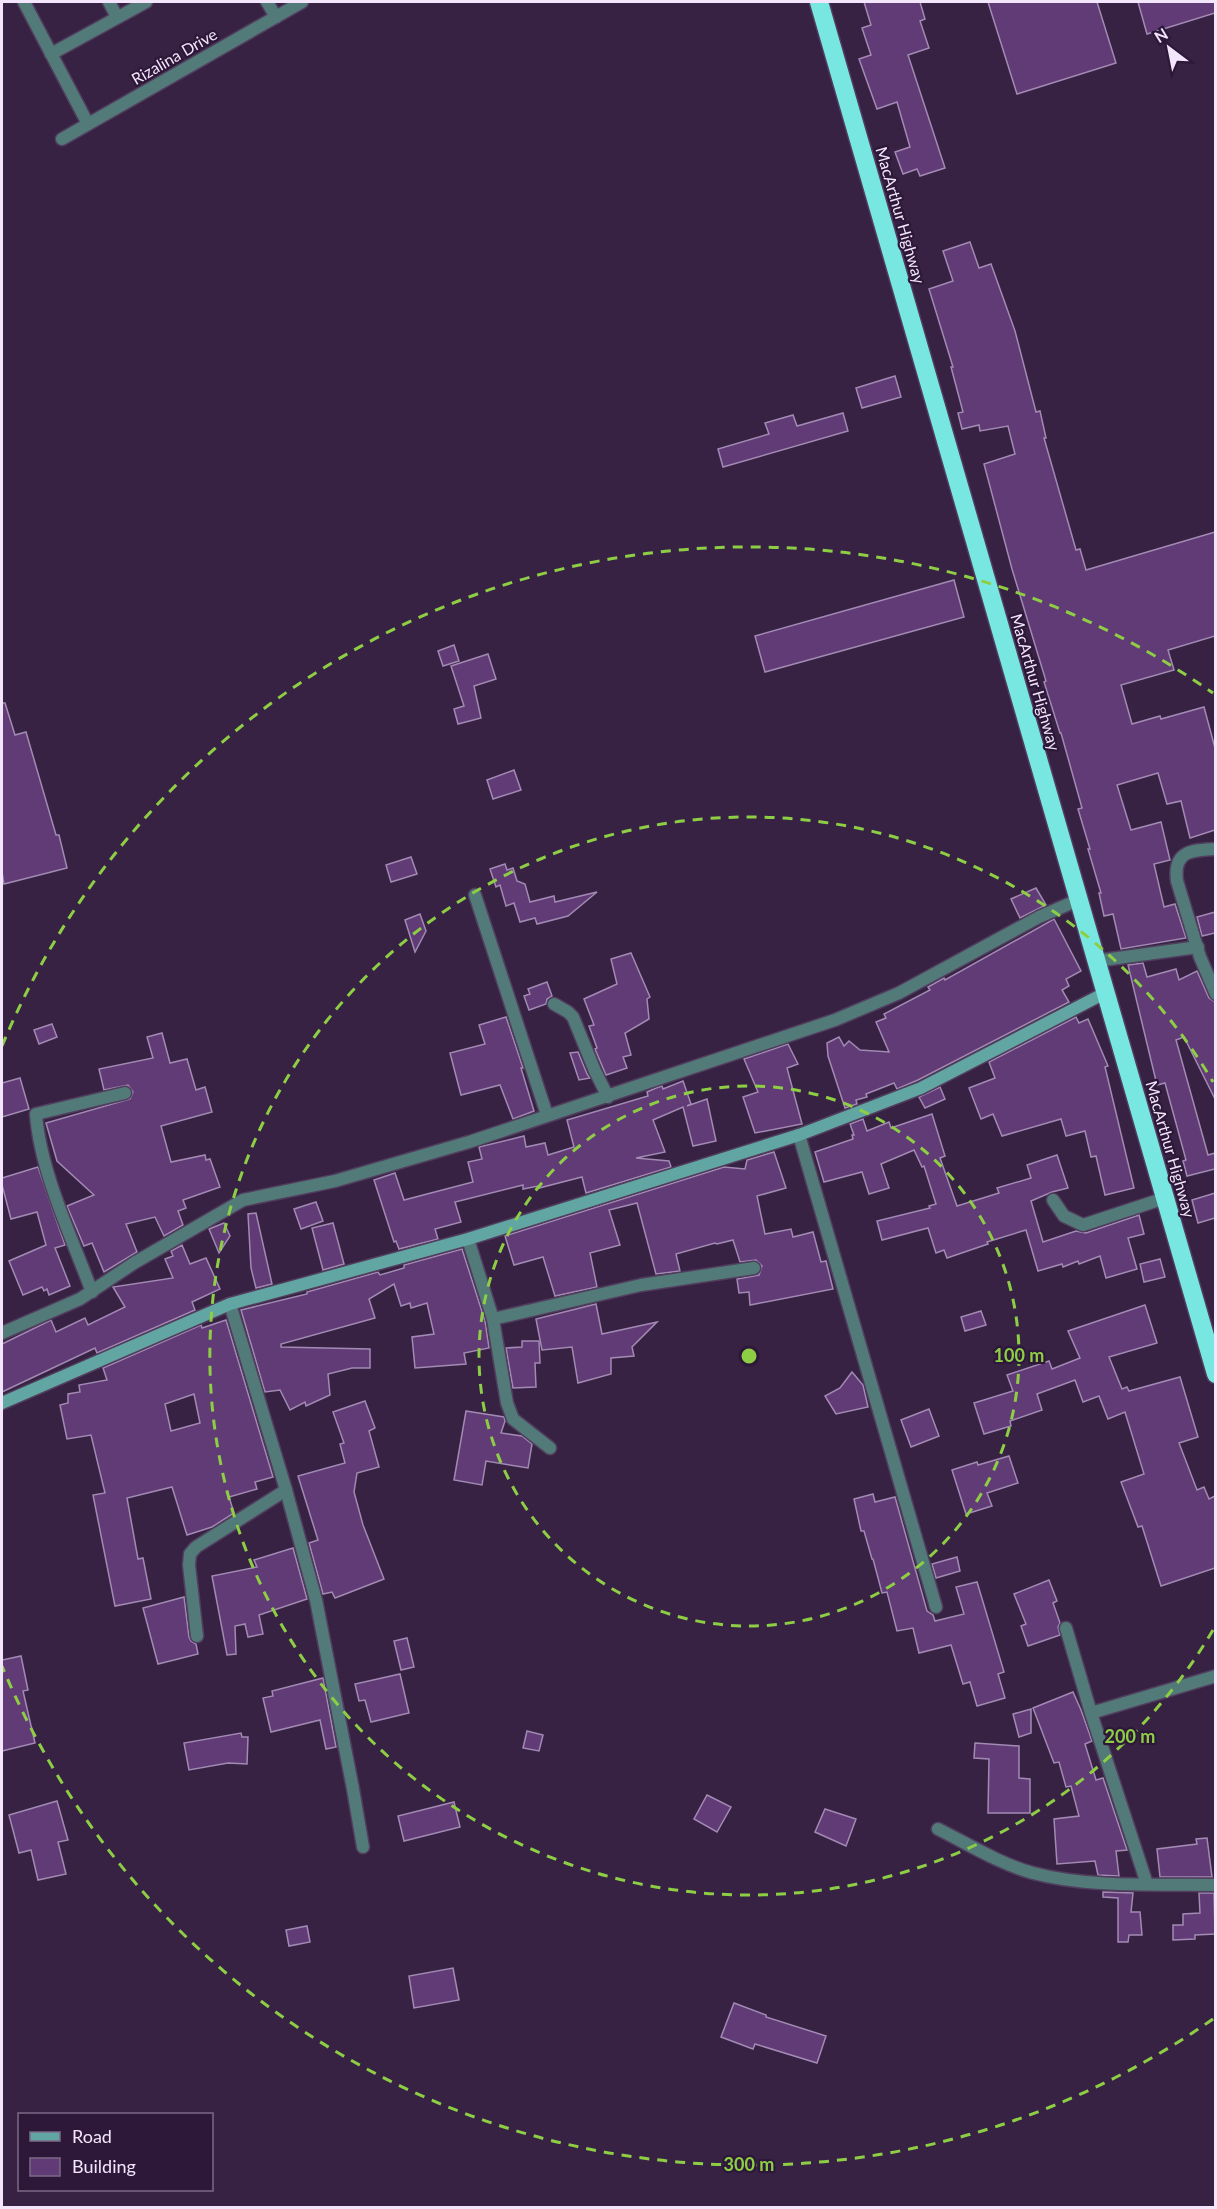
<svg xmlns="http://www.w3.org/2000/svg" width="1217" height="2209" font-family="Lato,sans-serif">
	<rect width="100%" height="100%" fill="#372244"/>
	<g fill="#603b76" stroke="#a28ab3" stroke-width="1.5" fill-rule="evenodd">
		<path d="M864,2H920L925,19L920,21L929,48L908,55L945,168L920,176L917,169L903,174L895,152L910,147L897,102L877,109L859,59L871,55L862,28L871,25Z"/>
		<path d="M988,2H1097L1116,63L1017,94Z"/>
		<path d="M1138,2H1215V13L1147,34Z"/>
		<path d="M970,242L979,268L991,264L1015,331L1036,412L1040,411L1046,438H1044L1076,550L1080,549L1086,570L1215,532V636L1168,650L1174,670L1121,685L1132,724L1160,716L1161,719L1204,707L1215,748V830L1190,838L1181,801L1167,804L1158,773L1117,785L1131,830L1161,822L1170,860L1154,864L1164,907L1175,904L1186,938L1121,949L1113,914L1104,916L1099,893H1101L1088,849H1090L1078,809L1082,808L1061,733H1060L1044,682L1046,681L1012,569L984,464L1015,454L1008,426L980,431L979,425L962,429L958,413L963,412L951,367H953L929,289L953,281L943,251Z"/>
		<path d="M895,376L901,397L862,408L856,388Z"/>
		<path d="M843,413L848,431L723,467L718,449L769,434L765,423L793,415L797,426Z"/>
		<path d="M954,580L964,617L765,672L755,636Z"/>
		<path d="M454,645L459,661L443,666L438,651Z"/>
		<path d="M488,654L496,679L474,686L481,718L458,724L454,709L464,706L451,666Z"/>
		<path d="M2,703H5L15,735L26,732L56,835H59L67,868L4,884L2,872Z"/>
		<path d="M514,770L521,790L493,799L487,780Z"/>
		<path d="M411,857L417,874L391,882L386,865Z"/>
		<path d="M505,864L507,870L513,868L517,881L525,884L530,902L554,896L555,902L597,892L568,916L537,924L535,918L520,922L514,903L506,906L500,885L496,887L490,869Z"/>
		<path d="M1036,888L1046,905L1020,918L1011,899Z"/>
		<path d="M1215,912V933L1202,936L1197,917Z"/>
		<path d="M420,914L426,931L415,952L405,920Z"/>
		<path d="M1054,919L1081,971L1066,979L1069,986L1062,990L1069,1002L918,1080L897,1089L894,1083L866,1094L867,1097L856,1100L857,1104L845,1108L828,1056L827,1043L839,1037L844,1046L849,1041L860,1050L889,1052L876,1022L886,1018L884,1014L930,990L928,987L944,978L945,980Z"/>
		<path d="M631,953L650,997L647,999L649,1019L625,1033L631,1055L623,1057L627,1068L606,1075L595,1049L597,1048L589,1026L594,1025L584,999L617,984L611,959Z"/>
		<path d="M1143,963L1147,977L1176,969L1179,980L1197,971L1209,998L1215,1002V1099L1184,1037L1176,1040L1208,1155L1215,1153V1169L1187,1176L1183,1161L1186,1160L1165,1083L1157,1085L1128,965Z"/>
		<path d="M547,982L552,996L547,999L546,1004L529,1010L524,996L530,994L528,989Z"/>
		<path d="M506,1017L523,1068H521L534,1111L513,1119L500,1085L461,1095L450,1053L485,1044L479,1025Z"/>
		<path d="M1076,1017L1079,1023L1088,1019L1108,1066L1105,1067L1134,1188L1105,1195L1096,1156L1091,1157L1085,1131L1066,1136L1061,1119L1002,1136L993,1114L981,1119L969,1088L995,1078L989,1062Z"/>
		<path d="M52,1024L57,1037L39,1044L34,1030Z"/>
		<path d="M162,1033L170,1063L187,1059L196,1090L205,1087L212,1112L161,1126L171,1162L205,1155L206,1160L210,1159L220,1187L183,1200L186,1208L178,1211L183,1225L164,1236L155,1217L126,1224L137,1252L104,1272L92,1243L84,1246L67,1206L94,1195L57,1161L46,1123L130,1099L133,1092L128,1085L104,1090L99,1069L153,1058L147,1037Z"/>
		<path d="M788,1044L798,1064L787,1068L802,1124L755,1133L743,1097L758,1092L744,1059Z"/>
		<path d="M578,1052L587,1074L590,1078L579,1080L570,1053Z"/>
		<path d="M20,1078L29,1109L2,1117V1083Z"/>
		<path d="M683,1081L691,1104L687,1106L707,1099L716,1141L693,1146L683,1107L653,1120L665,1152L636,1158L669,1161L671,1167L586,1193L582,1177L539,1188L538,1186L523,1189V1185L455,1202L461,1222L435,1229L438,1239L399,1249L396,1241L394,1242L374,1180L395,1173L404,1200L473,1182L468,1162L482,1159L479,1147L524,1136L526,1147L545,1143L548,1155L574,1147L567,1120L648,1096L647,1092L656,1088L662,1086L663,1089Z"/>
		<path d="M940,1087L945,1099L925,1108L919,1097Z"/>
		<path d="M932,1114L945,1156L940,1158L957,1206L999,1193L997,1188L1031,1178L1027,1165L1057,1155L1068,1188L1052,1192L1031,1201L1043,1242L1076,1231L1086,1233L1139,1215L1144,1234L1128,1238L1137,1269L1106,1278L1100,1256L1079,1264L1078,1261L1063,1267L1062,1264L1038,1271L1026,1230L987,1242L988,1244L947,1258L944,1250L936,1253L928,1228L882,1240L877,1221L930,1208L929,1206L936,1204L924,1166L922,1167L914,1150L881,1164L889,1188L869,1194L862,1172L824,1182L815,1152L853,1139L852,1135H854L850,1124L863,1119L867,1131L889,1122L891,1128Z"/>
		<path d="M774,1152L786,1188L757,1196L765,1234L791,1229L793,1237L813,1232L821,1262L826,1261L833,1289L750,1305L749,1292L739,1293L737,1279L759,1275L762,1266L756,1260L740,1262L733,1240L717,1244L715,1243L676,1254L680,1271L656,1274L637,1203L609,1210L620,1245L590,1253L597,1287L555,1296L543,1257L514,1265L505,1236L724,1167L745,1169L747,1160Z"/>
		<path d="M38,1167L65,1245L55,1248L70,1286L49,1295L47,1289L44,1291L42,1287L23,1295L9,1261L46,1245L37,1212L11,1219L2,1185V1178Z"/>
		<path d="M1215,1193V1218L1198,1223L1192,1200Z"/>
		<path d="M316,1202L323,1221L301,1229L294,1209Z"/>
		<path d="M256,1213L272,1284L256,1288L251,1268L248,1214Z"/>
		<path d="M224,1223L230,1236L219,1253L209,1229Z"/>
		<path d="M333,1223L344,1264L323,1270L312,1228Z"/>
		<path d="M182,1245L190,1264L206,1258L220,1289L192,1302L195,1310L97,1353L95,1348L2,1392V1344L51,1320L56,1332L85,1318L88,1325L125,1307L113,1287L173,1278L165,1259L173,1256L171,1251Z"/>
		<path d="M462,1249L485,1321L489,1348L464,1353L466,1364L415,1368L412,1337L434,1334L427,1303L411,1308L410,1303L401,1306L394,1284L369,1299L375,1318L281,1344V1347L370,1349V1368H352L328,1374L330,1395L306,1406L305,1402L290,1410L280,1390L265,1392L241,1310L307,1294V1292L378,1272L380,1275L404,1268V1265Z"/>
		<path d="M1160,1259L1165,1277L1144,1282L1140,1264Z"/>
		<path d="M596,1304L602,1334L657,1322L632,1347L634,1356L611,1358V1374L578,1383L572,1347L542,1350L536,1319Z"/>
		<path d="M1145,1305L1157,1343L1109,1357L1122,1389L1127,1387L1129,1391L1180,1377L1198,1437L1179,1443L1197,1490L1204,1487L1209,1499L1215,1496V1568L1161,1586L1142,1526L1138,1527L1121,1482L1144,1474L1125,1412L1108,1419L1099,1396L1083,1402L1075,1380L1037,1394L1042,1410L1010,1421L1011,1426L984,1434L974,1403L1013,1391L1007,1375L1049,1361L1052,1369L1080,1358L1068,1331Z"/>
		<path d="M981,1311L986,1325L965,1331L961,1317Z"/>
		<path d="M226,1320L273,1477L255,1482L257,1489L229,1497L234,1513L212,1527L187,1535L172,1487L127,1498L138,1559L143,1558L151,1599L115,1606L93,1495L105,1493L91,1435L67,1439L60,1405L68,1403V1394L80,1392L79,1385L107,1380L103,1368L201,1325L202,1328ZM194,1394L200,1423L171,1431L165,1404Z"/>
		<path d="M522,1341H539L540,1363H535L536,1387L513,1388L506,1348L522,1347Z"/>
		<path d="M852,1372L863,1385L868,1407L836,1414L825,1396L840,1388Z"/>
		<path d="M365,1401L375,1428L369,1431L379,1467L357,1473L354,1492L363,1525L384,1579L335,1598L332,1592L323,1594L309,1543L318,1540L298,1476L345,1463L340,1444L344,1443L333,1412Z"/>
		<path d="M929,1409L939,1436L911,1447L901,1420Z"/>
		<path d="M466,1411L504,1417L505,1421L501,1433L522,1436L532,1444L528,1468L486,1461L482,1485L454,1480Z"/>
		<path d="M1009,1456L1018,1483L987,1493L992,1506L966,1514L952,1470L977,1462L978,1465Z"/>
		<path d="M873,1494L875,1502L895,1497L927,1611L933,1615L935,1621L964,1614L956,1587L977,1582L1004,1672L998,1674L1005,1698L977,1706L970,1682L963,1684L951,1645L919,1653L913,1628L897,1631L887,1592L882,1593L873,1559H872L864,1531H861L854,1499Z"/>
		<path d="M293,1548L307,1599L259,1615L263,1634L248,1637L245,1624L235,1626L236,1654L227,1655L212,1576L257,1567L254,1560Z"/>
		<path d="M957,1557L960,1571L936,1578L932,1564Z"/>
		<path d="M1049,1580L1057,1601L1053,1603L1060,1623L1058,1627L1060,1635L1028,1646L1021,1626L1026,1624L1014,1594Z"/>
		<path d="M184,1597L189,1637L191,1641L196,1644L198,1654L158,1664L143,1608Z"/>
		<path d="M407,1638L414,1667L401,1670L394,1641Z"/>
		<path d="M21,1656L28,1690L23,1691L35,1743L2,1751V1660Z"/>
		<path d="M400,1674L409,1713L371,1722L365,1700L359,1701L355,1684Z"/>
		<path d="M323,1678L336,1747L326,1749L320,1720L271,1732L263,1698L273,1696L272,1691Z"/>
		<path d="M1073,1692L1081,1710L1092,1741L1085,1744L1096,1780L1103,1778L1127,1850L1116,1851L1119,1876L1098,1875L1095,1861L1057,1864L1054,1819L1079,1816L1071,1786L1066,1787L1059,1762L1054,1763L1033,1708Z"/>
		<path d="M1031,1709V1733L1019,1737L1013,1714Z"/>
		<path d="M527,1731L543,1735L539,1751L523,1748Z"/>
		<path d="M241,1733L242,1737H248L247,1764L228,1763L189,1770L184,1743Z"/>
		<path d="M975,1743L1019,1746V1778L1030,1779V1813H988L989,1759L974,1758Z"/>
		<path d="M707,1795L731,1807L717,1832L694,1819Z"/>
		<path d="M57,1801L68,1840L58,1842L66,1874L38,1880L31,1850L19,1853L9,1815Z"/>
		<path d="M454,1802L460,1827L404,1841L398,1816Z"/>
		<path d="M825,1809L856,1819L846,1846L815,1832Z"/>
		<path d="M1207,1838L1212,1877H1160L1157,1849L1197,1844L1196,1839Z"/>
		<path d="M1103,1892L1133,1893L1131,1912H1140L1142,1935H1129L1128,1942H1118V1898L1103,1897Z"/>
		<path d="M1199,1893H1214L1215,1934L1195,1935V1939L1173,1940V1925H1183V1914L1200,1913Z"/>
		<path d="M307,1926L310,1942L289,1946L286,1930Z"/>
		<path d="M453,1968L459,2000L414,2008L409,1976Z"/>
		<path d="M734,2003L766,2015V2017L826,2036L817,2063L755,2044L753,2049L721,2037Z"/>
	</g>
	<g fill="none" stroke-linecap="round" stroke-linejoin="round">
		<defs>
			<g id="street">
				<path d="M24,2L88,124"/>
				<path d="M109,2L117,17"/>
				<path d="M267,2L276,17"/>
				<path d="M51,54L146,2"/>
				<path d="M62,139L302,2"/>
				<path d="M1216,849C1191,850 1173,851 1177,881L1200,957L1216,994"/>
				<path d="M475,895L547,1115"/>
				<path d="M1096,961L1198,947"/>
				<path d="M554,1004L568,1012L573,1017L595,1071L608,1097"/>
				<path d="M799,1135L936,1607"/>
				<path d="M1053,1200L1064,1216L1083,1225L1165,1198"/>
				<path d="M468,1239L493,1319L507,1403L513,1419L550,1448"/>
				<path d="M92,1292C72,1238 40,1171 36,1114L125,1093"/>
				<path d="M230,1304L286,1490L316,1600L353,1789L363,1847"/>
				<path d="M493,1319L641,1285L754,1268"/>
				<path d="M2,1333L80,1299L134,1263L243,1200L335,1181L469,1142L835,1020L899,993L1039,917L1078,900"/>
				<path d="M1066,1628L1091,1713L1147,1884"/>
				<path d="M197,1636L189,1565L190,1554L196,1547L286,1490"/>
				<path d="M1091,1713L1216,1676"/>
				<path d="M938,1829C968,1844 1000,1864 1033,1873C1089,1888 1158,1884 1216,1885"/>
			</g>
			<path id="secondary" d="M2,1403L230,1304L468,1239L799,1135L921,1088L1105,993"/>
			<path id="highway" d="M819,2L1216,1374"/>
		</defs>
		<use href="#street" stroke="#513d5e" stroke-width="15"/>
		<use href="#secondary" stroke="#513d5e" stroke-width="15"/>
		<use href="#highway" stroke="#513d5e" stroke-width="21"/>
		<use href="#street" stroke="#517a78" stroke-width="12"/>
		<use href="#secondary" stroke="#62a6a3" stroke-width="12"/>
		<use href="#highway" stroke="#79e7e1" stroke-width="18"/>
	</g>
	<g fill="none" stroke="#8dce44" stroke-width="3" stroke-dasharray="10 8">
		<circle cx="749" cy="1356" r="270"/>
		<path d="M1213 1630A539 539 0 1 1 1213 1082"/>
		<path d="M1213 2019A809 809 0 0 1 2 1666M2 1046A809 809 0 0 1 1213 693"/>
	</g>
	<g text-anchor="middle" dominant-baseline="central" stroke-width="4.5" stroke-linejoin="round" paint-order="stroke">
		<g font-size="16" fill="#f3e6fc" stroke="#2d1839">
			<text transform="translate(174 56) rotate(-30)">Rizalina Drive</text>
			<text transform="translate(901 215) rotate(74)">MacArthur Highway</text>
			<text transform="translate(1036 682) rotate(74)">MacArthur Highway</text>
			<text transform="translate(1171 1149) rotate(74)">MacArthur Highway</text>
		</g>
	</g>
	<circle cx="749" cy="1356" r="9" fill="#8dce44" stroke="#2d1839" stroke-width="3"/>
	<g font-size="18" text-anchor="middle" font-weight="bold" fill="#8dce44" stroke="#2d1839" stroke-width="4.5" stroke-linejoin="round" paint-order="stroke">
		<text x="1019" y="1362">100 m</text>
		<text x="1130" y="1743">200 m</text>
		<text x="749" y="2171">300 m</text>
	</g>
	<rect width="1217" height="2209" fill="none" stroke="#f3e6fc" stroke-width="6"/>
	<rect x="18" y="2113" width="195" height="78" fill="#2d1839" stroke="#7c6a87" stroke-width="1.5"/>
	<rect x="30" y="2132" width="30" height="9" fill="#62a6a3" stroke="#7c6a87" stroke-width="1.5"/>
	<text x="72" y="2143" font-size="18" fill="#f3e6fc">Road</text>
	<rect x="30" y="2158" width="30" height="18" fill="#603b76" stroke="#7c6a87" stroke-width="1.5"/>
	<text x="72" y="2173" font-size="18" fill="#f3e6fc">Building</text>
	<g transform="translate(1169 48) rotate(328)" stroke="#2d1839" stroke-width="4.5" paint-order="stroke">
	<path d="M0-4.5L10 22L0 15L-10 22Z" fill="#f3e6fc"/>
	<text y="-9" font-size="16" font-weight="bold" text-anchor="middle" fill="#f3e6fc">N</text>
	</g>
</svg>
